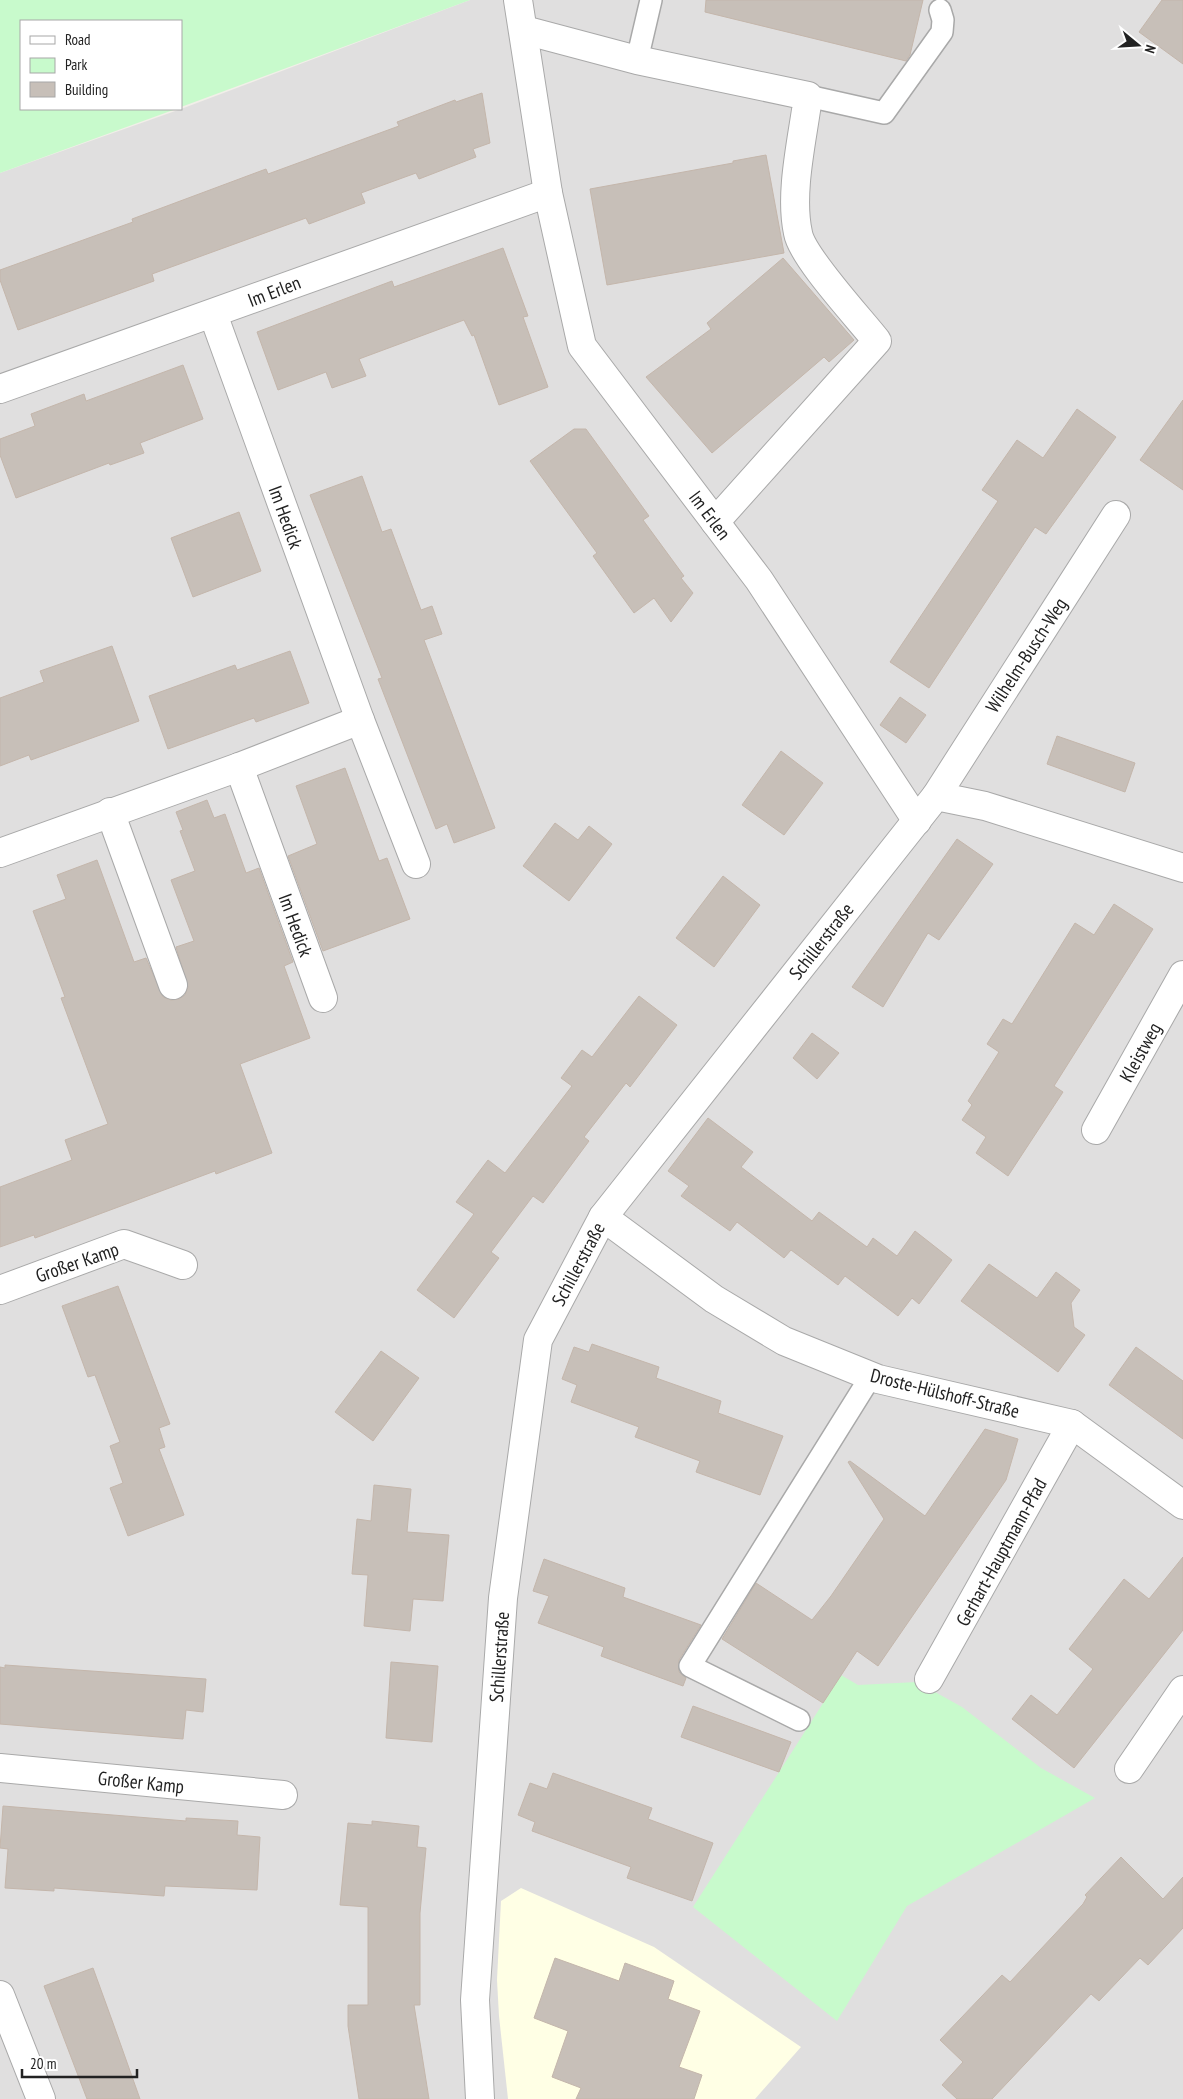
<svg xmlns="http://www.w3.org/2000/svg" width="1183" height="2099" font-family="'PT Sans Narrow',sans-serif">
	<rect width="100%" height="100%" fill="#f2efe9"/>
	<path fill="#e0dfdf" d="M470,0H1183V2099H0V173L181,109Z"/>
	<path fill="#ffffe5" d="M521,1888L654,1947L801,2047L755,2099H508L499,2016L497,1980L501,1901Z"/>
	<g fill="#c8facc">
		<path d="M0,0H470L181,107V21H21V109H176L0,173Z"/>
		<path d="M841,1675L858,1685L917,1682L962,1707L1041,1768L1095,1798L907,1906L837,2021L693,1907Z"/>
	</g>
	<g fill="#c7bfb8" stroke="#c4b6ab">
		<path d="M706,0H923L910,55L906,61L705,12Z"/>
		<path d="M1162,0H1183V64L1139,32Z"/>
		<path d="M482,93L490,143L473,149L476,157L419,179L416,173L361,193L365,203L309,224L306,218L152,274L154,281L18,330L0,280V270L133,222L132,219L266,169L268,174L399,126L397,122L455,100L456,102Z"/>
		<path d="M766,155L784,253L607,285L590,189L733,163V161Z"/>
		<path d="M503,248L528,316L523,317L548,387L499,405L474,335L472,336L464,320L359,359L366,376L332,388L326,372L278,390L257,332L392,281L394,287Z"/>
		<path d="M783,258L854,340L829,362L824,357L712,453L646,377L711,329L707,323Z"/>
		<path d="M183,365L203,419L140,443L144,453L110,465L109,463L16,498L0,455V439L35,426L31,414L84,394L86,401Z"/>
		<path d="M1183,400V490L1140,460Z"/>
		<path d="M1077,409L1116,437L1046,534L1035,527L929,688L890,662L998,501L982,490L1017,440L1043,458Z"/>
		<path d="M574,429H586L649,516L643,520L684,576L681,578L693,593L671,622L654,598L634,613L593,556L597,553L530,461Z"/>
		<path d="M362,476L382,532L391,529L421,610L432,606L442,634L424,640L495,828L454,843L447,824L436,829L378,679L382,678L310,495Z"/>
		<path d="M239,512L261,571L193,597L171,538Z"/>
		<path d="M112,646L139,721L31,760L29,755L0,766V698L44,682L40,671Z"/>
		<path d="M290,651L309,703L256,722L254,718L168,749L149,696L235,665L237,670Z"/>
		<path d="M900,697L926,715L906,743L880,725Z"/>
		<path d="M1057,736L1135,763L1125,792L1047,764Z"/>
		<path d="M781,751L823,783L784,835L742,805Z"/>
		<path d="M345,768L379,861L387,858L410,919L323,951L288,856L317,844L296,786Z"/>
		<path d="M207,800L214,818L225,814L246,873L259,868L293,962L284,966L310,1038L240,1064L272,1153L216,1174L215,1171L35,1238L34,1235L0,1247V1187L72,1160L65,1140L108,1124L61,998L65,997L33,911L66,899L57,875L97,860L134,962L146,958L163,997L171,1000L179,999L185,995L188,987L176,947L194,941L171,880L195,871L180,831L183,830L176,812Z"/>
		<path d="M555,823L578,840L589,826L612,844L569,901L523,866Z"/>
		<path d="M957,839L993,864L939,940L928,933L883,1007L852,987Z"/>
		<path d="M723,876L760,905L714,967L676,938Z"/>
		<path d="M1114,904L1153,929L1054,1086L1063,1092L1008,1176L976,1153L986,1137L962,1120L972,1105L968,1101L999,1052L987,1044L1003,1019L1012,1024L1075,923L1094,935Z"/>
		<path d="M639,996L677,1025L630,1087L626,1083L584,1137L589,1141L543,1203L533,1196L491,1252L499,1258L454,1318L417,1290L474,1214L456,1202L488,1160L505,1173L572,1086L561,1078L582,1050L592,1057Z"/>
		<path d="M812,1033L839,1053L817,1079L793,1058Z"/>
		<path d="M708,1118L753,1152L741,1167L812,1221L819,1212L867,1247L873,1238L897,1256L915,1231L952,1260L919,1304L912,1298L898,1316L845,1276L838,1285L791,1250L784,1258L737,1222L730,1231L681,1196L689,1186L668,1171Z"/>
		<path d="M989,1264L1037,1298L1056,1272L1080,1290L1071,1303L1074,1327L1085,1335L1058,1372L961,1301Z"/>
		<path d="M118,1286L170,1424L159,1428L165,1447L159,1449L184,1515L128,1536L110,1488L123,1483L110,1446L120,1442L95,1375L88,1377L62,1306Z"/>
		<path d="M592,1344L659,1367L656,1378L721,1401L718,1413L783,1436L760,1495L696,1472L700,1461L635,1437L639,1427L571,1402L577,1385L562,1379L574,1347L589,1352Z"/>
		<path d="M1136,1347L1183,1381V1439L1109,1385Z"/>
		<path d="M381,1351L419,1378L373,1441L335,1412Z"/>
		<path d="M985,1429L1018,1439L1006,1480L878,1666L857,1651L823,1703L722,1639L756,1583L812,1620L831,1596L884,1519L848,1462L850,1461L925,1516Z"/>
		<path d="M374,1485L411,1489L407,1532L449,1535L443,1601L413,1599L410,1631L364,1626L368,1575L352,1574L357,1519L371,1521Z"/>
		<path d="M1183,1557V1630L1074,1768L1012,1719L1031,1695L1057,1715L1093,1669L1069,1649L1124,1579L1149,1599Z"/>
		<path d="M544,1559L625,1588L623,1597L701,1625L679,1660V1672L686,1678L683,1686L601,1656L604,1647L538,1623L549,1596L533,1591Z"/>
		<path d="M391,1662L438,1666L432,1742L386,1738Z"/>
		<path d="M5,1665L206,1679L203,1712L186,1710L183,1739L0,1724V1667L5,1668Z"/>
		<path d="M693,1706L791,1742L779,1772L681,1737Z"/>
		<path d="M553,1773L652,1808L648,1819L713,1843L692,1901L627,1878L631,1867L532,1831L535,1822L518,1815L530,1783L547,1789Z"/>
		<path d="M3,1806L186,1821V1818L238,1821L237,1835L260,1837L257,1890L165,1886L164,1896L54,1888V1891L5,1888L8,1849L0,1848Z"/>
		<path d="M372,1821L419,1826L417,1847L426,1848L420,1913V2005H414L429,2099H359L348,2026V2005H368V1907L340,1905L348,1823L372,1825Z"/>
		<path d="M1121,1857L1163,1899L1183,1877V1928L1148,1965L1140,1958L1099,2001L1091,1994L992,2099H957L942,2085L963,2062L940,2040L1002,1975L1010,1982L1083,1904L1087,1897L1085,1895Z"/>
		<path d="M555,1958L619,1981L625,1963L674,1981L668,1999L700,2011L679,2067L702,2075L694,2099H576L581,2088L552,2077L568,2031L534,2018Z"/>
		<path d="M93,1968L113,2023L140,2099H87L44,1986Z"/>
	</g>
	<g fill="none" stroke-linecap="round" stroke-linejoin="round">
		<defs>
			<g id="service">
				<path d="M637,60L651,0"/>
				<path d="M808,96L884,113L942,32L943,20L940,10"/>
				<path d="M799,1720L690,1666L871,1376"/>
			</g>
			<g id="minor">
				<path d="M518,0L548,193L582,346L759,580L917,821"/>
				<path d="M524,30L637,60L808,96C803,137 789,192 798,233C802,257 860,319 877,341L715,522"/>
				<path d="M0,389L548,193"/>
				<path d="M360,720L416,864"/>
				<path d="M239,767L323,998"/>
				<path d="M936,796L1116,515"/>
				<path d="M110,812L173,985"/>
				<path d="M0,853L239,767L360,720L213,314"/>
				<path d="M1096,1130L1183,975"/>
				<path d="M603,1217L714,1299L784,1341L878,1379L1072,1424L1183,1505"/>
				<path d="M0,1290L124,1244L183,1265"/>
				<path d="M929,1679L1072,1424"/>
				<path d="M0,1768L283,1795"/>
				<path d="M1129,1769L1183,1690"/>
				<path d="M0,1995L41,2099"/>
				<path d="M480,2099L475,2000L503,1598L538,1340L603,1217L936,796L985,806L1183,868"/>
			</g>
		</defs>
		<use href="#service" stroke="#a9a9a9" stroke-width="24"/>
		<use href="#minor" stroke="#a9a9a9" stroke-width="30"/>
		<use href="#service" stroke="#fff" stroke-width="21"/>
		<use href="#minor" stroke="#fff" stroke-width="28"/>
	</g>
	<g text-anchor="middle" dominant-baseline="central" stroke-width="4" stroke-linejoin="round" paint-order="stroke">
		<g font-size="19" fill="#222" stroke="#fff">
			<text transform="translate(274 291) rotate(-21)">Im Erlen</text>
			<text transform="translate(710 515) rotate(53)">Im Erlen</text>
			<text transform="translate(286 517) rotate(70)">Im Hedick</text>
			<text transform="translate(1026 655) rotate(-57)">Wilhelm-Busch-Weg</text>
			<text transform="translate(296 925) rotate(70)">Im Hedick</text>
			<text transform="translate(821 941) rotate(-52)">Schillerstraße</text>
			<text transform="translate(1140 1052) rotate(-61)">Kleistweg</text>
			<text transform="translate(77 1262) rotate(-19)">Großer Kamp</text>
			<text transform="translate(578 1264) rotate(-62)">Schillerstraße</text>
			<text transform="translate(945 1393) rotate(14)">Droste-Hülshoff-Straße</text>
			<text transform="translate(1001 1552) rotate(-61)">Gerhart-Hauptmann-Pfad</text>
			<text transform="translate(499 1657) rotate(-86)">Schillerstraße</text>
			<text transform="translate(141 1782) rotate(6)">Großer Kamp</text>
		</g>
	</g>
	<rect x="20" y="20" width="162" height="90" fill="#ffffff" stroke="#a7a7a7"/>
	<rect x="30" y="36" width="25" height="8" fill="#ffffff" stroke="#a7a7a7"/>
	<text x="65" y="45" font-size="15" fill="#222222">Road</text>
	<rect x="30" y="58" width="25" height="15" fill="#c8facc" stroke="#a7a7a7"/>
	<text x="65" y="70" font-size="15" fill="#222222">Park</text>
	<rect x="30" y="82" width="25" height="15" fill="#c7bfb8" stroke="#a7a7a7"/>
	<text x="65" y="95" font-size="15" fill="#222222">Building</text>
	<g transform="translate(1138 45) rotate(108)" stroke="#ffffff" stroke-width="4" paint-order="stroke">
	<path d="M0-4L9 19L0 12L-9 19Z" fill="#222222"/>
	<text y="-8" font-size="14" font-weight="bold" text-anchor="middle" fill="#222222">N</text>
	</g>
	<path d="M22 2069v8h115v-8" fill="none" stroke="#222222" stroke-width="2.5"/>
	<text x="30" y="2069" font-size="15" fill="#222222" stroke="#ffffff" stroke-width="4" paint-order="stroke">20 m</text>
</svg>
